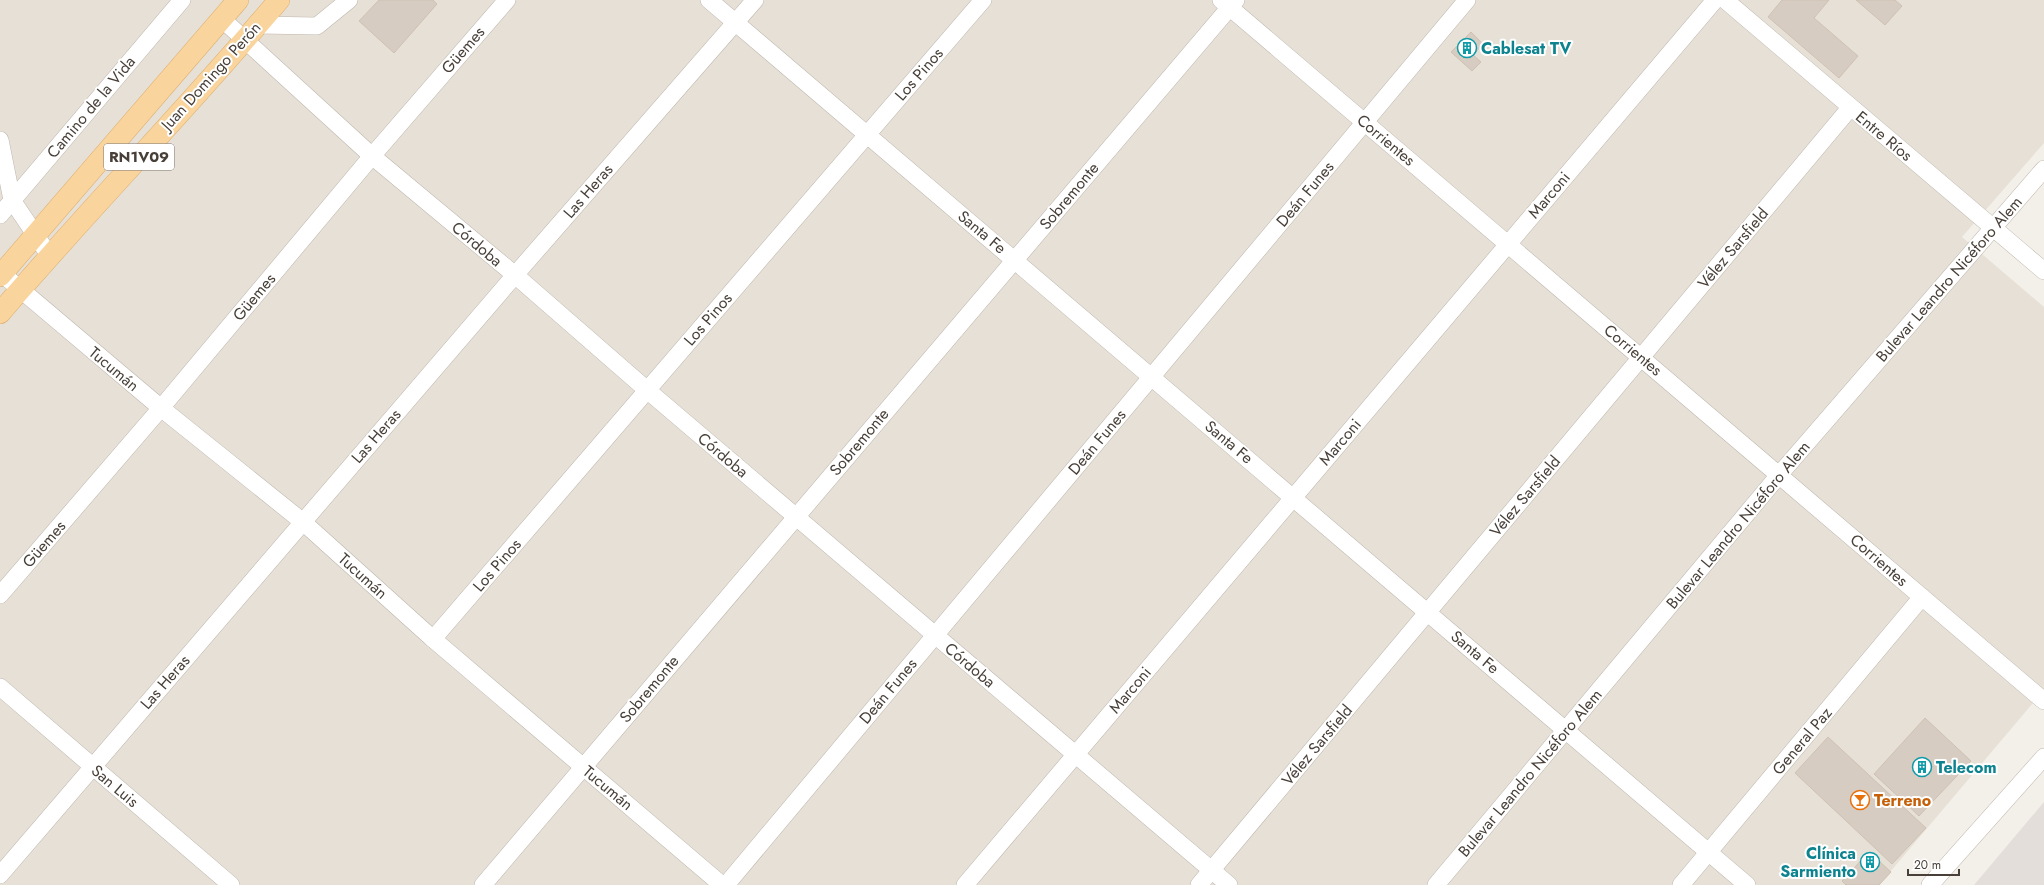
<svg xmlns="http://www.w3.org/2000/svg" width="2044" height="885" font-family="Jost,sans-serif">
	<rect width="100%" height="100%" fill="#f3efe9"/>
	<path fill="#e7e0d7" d="M0,0H2044V143L1962,237L2044,307V690L1879,885H0Z"/>
	<path fill="#e3deda" d="M2044,802V885H1974Z"/>
	<g fill="#d7ccc2" stroke="#cfc1b2">
		<path d="M379,0H433L437,4L394,53L359,21Z"/>
		<path d="M1782,0H1829L1814,18L1858,56L1839,78L1768,17Z"/>
		<path d="M1856,0H1895L1902,6L1885,25Z"/>
		<path d="M1471,32L1483,44L1473,55L1481,62L1472,71L1451,52Z"/>
		<path d="M1925,718L1971,761L1919,816L1874,774Z"/>
		<path d="M1828,737L1926,828L1892,864L1795,773Z"/>
		<path d="M1869,852L1891,872L1879,885H1846L1842,881Z"/>
	</g>
	<g fill="none" stroke-linecap="round" stroke-linejoin="round">
		<defs>
			<g id="minor">
				<path d="M709,0L1747,885"/>
				<path d="M1221,0L2044,701"/>
				<path d="M1725,0L2044,271"/>
				<path d="M222,19L372,156L515,275L647,390L1229,885"/>
				<path d="M258,25L317,26L349,0"/>
				<path d="M0,140L12,200L49,255"/>
				<path d="M0,215L182,0"/>
				<path d="M0,272L161,408L303,522L433,639L722,885"/>
				<path d="M0,595L161,408L372,156L507,0"/>
				<path d="M433,639L983,0"/>
				<path d="M0,687L231,885"/>
				<path d="M0,875L515,275L755,0"/>
				<path d="M483,885L1236,0"/>
				<path d="M726,885L1467,0"/>
				<path d="M965,885L1715,0"/>
				<path d="M1199,885L1850,108"/>
				<path d="M1436,885L1779,475L2044,169"/>
				<path d="M1681,885L1922,597"/>
				<path d="M1930,885L2044,757"/>
			</g>
			<g id="major">
				<path d="M0,276L238,0"/>
				<path d="M0,313C91,207 189,107 279,0"/>
			</g>
		</defs>
		<use href="#minor" stroke="#beb6ac" stroke-width="18"/>
		<use href="#major" stroke="#ddaf6d" stroke-width="22"/>
		<use href="#minor" stroke="#fff" stroke-width="17"/>
		<use href="#major" stroke="#f9d49d" stroke-width="21"/>
	</g>
	<defs>
		<symbol id="building-ring" viewBox="-11 -11 22 22"><circle r="9.5" fill="#fff" stroke="#0f9aa8" stroke-width="1.5"/><path d="M-4-6H4V6H1V3H-1V6H-4ZM-2.5-4.3h1.7v1.8h-1.7ZM.8-4.3h1.7v1.8H.8ZM-2.5-1h1.7V.8h-1.7ZM.8-1h1.7V.8H.8Z" fill="#0f9aa8"/></symbol>
		<symbol id="bar-ring" viewBox="-11 -11 22 22"><circle r="9.5" fill="#fff" stroke="#e8710a" stroke-width="1.5"/><path d="M-6-5H6L.8 .8V4.5H3.5V6h-7V4.5H-.8V.8Z" fill="#e8710a"/></symbol>
	</defs>
	<g fill-rule="evenodd">
		<use href="#building-ring" x="1456" y="37" width="22" height="22"/>
		<use href="#building-ring" x="1911" y="756" width="22" height="22"/>
		<use href="#bar-ring" x="1849" y="789" width="22" height="22"/>
		<use href="#building-ring" x="1859" y="851" width="22" height="22"/>
	</g>
	<g text-anchor="middle" dominant-baseline="central" stroke-width="4" stroke-linejoin="round" paint-order="stroke">
		<rect fill="#fff" stroke="#7e7974" stroke-width="1" x="104" y="144" width="70" height="26" rx="3"/>
		<g font-size="15" font-weight="bold" fill="#473f38">
			<text x="139" y="157">RN1V09</text>
		</g>
		<g font-size="16" font-weight="bold" fill="#0d838f" stroke="#fff" text-anchor="start">
			<text x="1481" y="48">Cablesat TV</text>
			<text x="1936" y="767">Telecom</text>
			<text x="1856" y="853" text-anchor="end">Clínica<tspan x="1856" dy="18">Sarmiento</tspan></text>
		</g>
		<g font-size="16" fill="#473f38" stroke="#fff">
			<text transform="translate(463 50) rotate(-49)">Güemes</text>
			<text transform="translate(919 74) rotate(-49)">Los Pinos</text>
			<text transform="translate(211 76) rotate(-48)">Juan Domingo Perón</text>
			<text transform="translate(91 107) rotate(-50)">Camino de la Vida</text>
			<text transform="translate(1884 136) rotate(40)">Entre Ríos</text>
			<text transform="translate(1386 140) rotate(40)">Corrientes</text>
			<text transform="translate(588 191) rotate(-49)">Las Heras</text>
			<text transform="translate(1305 194) rotate(-50)">Deán Funes</text>
			<text transform="translate(1549 195) rotate(-50)">Marconi</text>
			<text transform="translate(1069 196) rotate(-50)">Sobremonte</text>
			<text transform="translate(982 232) rotate(40)">Santa Fe</text>
			<text transform="translate(477 244) rotate(40)">Córdoba</text>
			<text transform="translate(1733 248) rotate(-50)">Vélez Sarsfield</text>
			<text transform="translate(1949 279) rotate(-49)">Bulevar Leandro Nicéforo Alem</text>
			<text transform="translate(254 297) rotate(-50)">Güemes</text>
			<text transform="translate(708 319) rotate(-49)">Los Pinos</text>
			<text transform="translate(1633 350) rotate(40)">Corrientes</text>
			<text transform="translate(114 369) rotate(40)">Tucumán</text>
			<text transform="translate(376 436) rotate(-49)">Las Heras</text>
			<text transform="translate(859 442) rotate(-50)">Sobremonte</text>
			<text transform="translate(1097 442) rotate(-50)">Deán Funes</text>
			<text transform="translate(1229 442) rotate(40)">Santa Fe</text>
			<text transform="translate(1340 442) rotate(-50)">Marconi</text>
			<text transform="translate(723 455) rotate(40)">Córdoba</text>
			<text transform="translate(1525 496) rotate(-50)">Vélez Sarsfield</text>
			<text transform="translate(1738 525) rotate(-50)">Bulevar Leandro Nicéforo Alem</text>
			<text transform="translate(44 544) rotate(-49)">Güemes</text>
			<text transform="translate(1879 560) rotate(41)">Corrientes</text>
			<text transform="translate(497 565) rotate(-49)">Los Pinos</text>
			<text transform="translate(363 576) rotate(42)">Tucumán</text>
			<text transform="translate(1475 652) rotate(40)">Santa Fe</text>
			<text transform="translate(970 665) rotate(40)">Córdoba</text>
			<text transform="translate(165 682) rotate(-49)">Las Heras</text>
			<text transform="translate(649 689) rotate(-50)">Sobremonte</text>
			<text transform="translate(1130 690) rotate(-50)">Marconi</text>
			<text transform="translate(888 691) rotate(-50)">Deán Funes</text>
			<text transform="translate(1802 741) rotate(-50)">General Paz</text>
			<text transform="translate(1317 745) rotate(-50)">Vélez Sarsfield</text>
			<text transform="translate(1530 773) rotate(-50)">Bulevar Leandro Nicéforo Alem</text>
			<text transform="translate(115 786) rotate(40)">San Luis</text>
			<text transform="translate(608 788) rotate(40)">Tucumán</text>
		</g>
		<g font-size="16" font-weight="bold" fill="#c56008" stroke="#fff" text-anchor="start">
			<text x="1874" y="800">Terreno</text>
		</g>
	</g>
	<path d="M1908 869v6h51v-6" fill="none" stroke="#473f38" stroke-width="2"/>
	<text x="1914" y="869" font-size="12" fill="#473f38" stroke="#ffffff" stroke-width="3" paint-order="stroke">20 m</text>
</svg>
